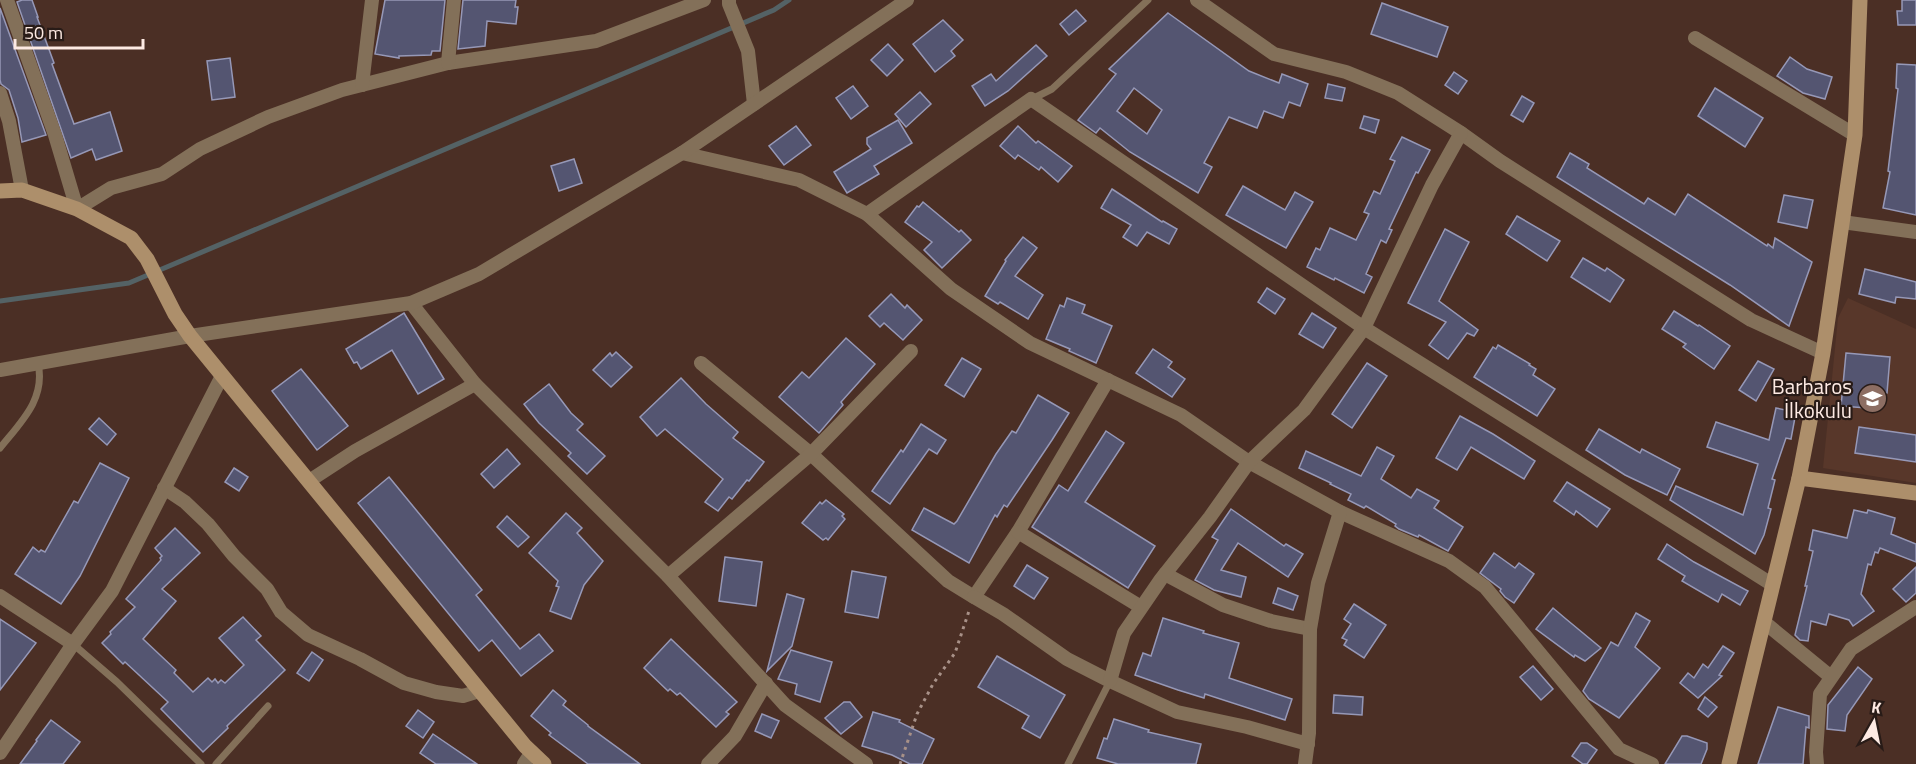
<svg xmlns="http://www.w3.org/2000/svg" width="1916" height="764" font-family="'Titillium Web',sans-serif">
	<rect width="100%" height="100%" fill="#4b2f25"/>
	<path fill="#58372a" d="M1848,298L1916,329V483L1823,468L1838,318Z"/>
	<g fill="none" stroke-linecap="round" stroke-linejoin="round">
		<path stroke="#546265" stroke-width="5" d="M0,301L129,283L774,10L789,0"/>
	</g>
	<g fill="#545571" stroke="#9698b7" stroke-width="1.5" fill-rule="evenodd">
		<path d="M22,0H32L38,17H37L54,63L52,64L74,124L110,112L122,151L96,160L92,149L71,158L17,2Z"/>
		<path d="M385,0H445L440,51H432L431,55L399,56V58L375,54Z"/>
		<path d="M463,0H516L515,7H518L516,24L487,21L485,46L458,49Z"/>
		<path d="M1902,0H1916V25H1898L1897,11H1902Z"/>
		<path d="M1382,3L1448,27L1437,57L1371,34Z"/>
		<path d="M0,8L46,135L22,142L18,118L9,90L1,84L0,80Z"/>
		<path d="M1076,10L1086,21L1069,35L1060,24Z"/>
		<path d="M1168,13L1249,71L1279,83L1282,74L1308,84L1300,106L1289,102L1283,118L1264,111L1257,128L1229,117L1204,163L1212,167L1198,193L1130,152L1100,128L1096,133L1078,120L1116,74L1109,69ZM1134,88L1162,110L1147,134L1117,111Z"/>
		<path d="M943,20L963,40L951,51L955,56L935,72L913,44Z"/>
		<path d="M888,44L903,60L887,76L871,60Z"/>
		<path d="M1036,45L1047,56L1008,91L985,106L972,86L991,74L996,81Z"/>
		<path d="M1790,57L1807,69L1832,77L1825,99L1803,93L1777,76Z"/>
		<path d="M230,58L235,97L212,100L207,61Z"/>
		<path d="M1897,64L1916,65V215L1883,208L1890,172L1888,171L1898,89L1896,88Z"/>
		<path d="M1454,72L1467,81L1458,94L1445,85Z"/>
		<path d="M1328,84L1345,88L1342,101L1325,98Z"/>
		<path d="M853,86L868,106L851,119L836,98Z"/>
		<path d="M1715,88L1763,118L1745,147L1698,116Z"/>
		<path d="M920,92L931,104L906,127L895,114Z"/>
		<path d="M1522,96L1534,103L1523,122L1511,115Z"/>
		<path d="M1364,116L1379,120L1375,133L1360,128Z"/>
		<path d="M898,120L912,143L874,166L879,174L847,193L834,172L871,149L867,144V138Z"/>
		<path d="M796,126L811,145L784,165L769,146Z"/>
		<path d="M1018,126L1036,143L1038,141L1072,166L1058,182L1041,167L1039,170L1018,155L1015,159L1000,146Z"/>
		<path d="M1402,137L1430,150L1418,173L1416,172L1389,229L1392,230L1386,243L1381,240L1366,274L1372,277L1364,293L1335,278L1334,280L1307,267L1316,248L1320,250L1330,228L1356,240L1369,214L1364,212L1374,191L1380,194L1395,161L1390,159Z"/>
		<path d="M1570,153L1589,164L1587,168L1644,204L1648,198L1675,215L1688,194L1767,246L1768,244L1773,248L1775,238L1812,262L1789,326L1730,285L1557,177Z"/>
		<path d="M574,159L582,183L559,191L551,166Z"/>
		<path d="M1243,186L1285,210L1295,192L1313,202L1286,248L1226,215Z"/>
		<path d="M1112,189L1162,222L1163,221L1177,229L1169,244L1147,232L1137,246L1123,237L1131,225L1101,208Z"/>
		<path d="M1784,195L1813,200L1807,228L1778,222Z"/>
		<path d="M923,202L959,232L961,230L971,240L942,268L924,250L932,242L905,222L917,206L919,207Z"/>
		<path d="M1517,216L1560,241L1547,261L1506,234Z"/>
		<path d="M1445,229L1469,242L1439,301L1478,330L1474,336L1467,333L1448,359L1429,345L1446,322L1408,303Z"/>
		<path d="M1023,237L1037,248L1015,276L1043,295L1028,319L1000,302L998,304L985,296L1006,261L1005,260Z"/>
		<path d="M1583,258L1605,271L1607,268L1624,280L1610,302L1571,277Z"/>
		<path d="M1865,269L1916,282V299L1896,297L1895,303L1859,294Z"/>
		<path d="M1267,288L1285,299L1275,314L1258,302Z"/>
		<path d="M891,294L905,308L907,305L922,320L903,340L884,323L880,327L869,316Z"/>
		<path d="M1067,298L1085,305L1082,313L1112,326L1096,363L1069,351L1070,349L1046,339L1060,305L1064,307Z"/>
		<path d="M1674,311L1698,326L1699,325L1730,346L1714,369L1683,347L1686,344L1662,329Z"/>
		<path d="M404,313L444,379L418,394L392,350L361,369L357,362L354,363L346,349Z"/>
		<path d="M1312,313L1336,328L1323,348L1299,334Z"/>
		<path d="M846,338L875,364L841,402L843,405L819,433L779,397L802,372L809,378Z"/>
		<path d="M1498,345L1530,364L1529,365L1536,369L1533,375L1555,389L1537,416L1474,377L1493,347L1496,349Z"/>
		<path d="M1153,349L1172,362L1168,367L1185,379L1172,397L1136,373Z"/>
		<path d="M616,352L632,367L611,387L593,370L610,353L612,356Z"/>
		<path d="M1846,353L1890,357L1887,393L1869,392L1867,408L1841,406Z"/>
		<path d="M962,358L981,369L964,397L945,385Z"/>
		<path d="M1758,361L1774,369L1756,401L1739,390Z"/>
		<path d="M1367,363L1387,376L1352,428L1332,414Z"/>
		<path d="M301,369L348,426L317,450L272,391Z"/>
		<path d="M681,378L706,404L738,432L733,438L764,462L749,481L747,480L732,499L729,497L718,511L705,502L723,479L665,429L657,436L640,417Z"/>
		<path d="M549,384L571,413L583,424L577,430L605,456L587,474L568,456L571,453L539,423L524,404Z"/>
		<path d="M1038,395L1069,413L1052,440L1007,507L1004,505L997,517L995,515L969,563L912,530L924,508L954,524L957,521L996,454L1012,431L1016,433Z"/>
		<path d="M1776,408L1796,412L1791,439L1786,438L1772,479L1775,480L1768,508L1771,509L1764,535L1755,554L1670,500L1676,486L1743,515L1758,464L1707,447L1716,422L1769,440Z"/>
		<path d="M1460,416L1493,434L1535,461L1524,479L1471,447L1457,470L1436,458Z"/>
		<path d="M99,418L116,434L107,445L89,429Z"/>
		<path d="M921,424L946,440L937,454L929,449L890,504L872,491L901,450L903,452Z"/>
		<path d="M1859,427L1916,435V462L1855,453Z"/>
		<path d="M1599,429L1640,453L1642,449L1680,469L1667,495L1625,475L1586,450Z"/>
		<path d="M1106,431L1124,443L1085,502L1155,546L1128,588L1032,527L1059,485L1068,491Z"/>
		<path d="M1377,447L1394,456L1381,479L1411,498L1417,489L1439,501L1434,508L1463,527L1448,551L1419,535L1418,537L1399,529L1395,526L1396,524L1366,506L1364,508L1348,500L1351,494L1330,484L1331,483L1299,468L1306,451L1361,476Z"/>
		<path d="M507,449L520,464L494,488L481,474Z"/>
		<path d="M100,463L129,478L80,576L61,604L15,574L33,547L39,552L41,550L45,552L74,501L78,503Z"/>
		<path d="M234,468L248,477L239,491L225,482Z"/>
		<path d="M389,477L482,590L476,595L520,649L539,634L553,651L521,676L492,640L479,651L358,503Z"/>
		<path d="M1567,482L1610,509L1597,527L1576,511L1574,515L1554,501Z"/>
		<path d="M826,500L844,514L842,516L845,519L828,540L826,538L823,540L802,523L820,502L822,504Z"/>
		<path d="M1231,509L1284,546L1286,544L1303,554L1288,577L1238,543L1221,570L1246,577L1241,597L1214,590L1195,580L1218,540L1212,537Z"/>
		<path d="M1854,510L1867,513L1868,510L1895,518L1891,534L1916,544V562L1880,548L1878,553L1875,552L1871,565L1868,564L1861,594L1874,611L1853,626L1849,620L1829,614L1826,625L1811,621L1808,641L1800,640L1795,635L1807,586H1805L1813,551L1809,550L1813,530L1847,538Z"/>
		<path d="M566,513L582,528L577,533L603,561L584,585L571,619L550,611L559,587L556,586L558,581L529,553Z"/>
		<path d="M507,516L529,537L518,547L497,527Z"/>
		<path d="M175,528L200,553L162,589L176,601L143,639L176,670L174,673L193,692L208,678L212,682L215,679L218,683L221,680L225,683L244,665L219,638L243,617L261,636L256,640L285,670L227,726L228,728L203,752L161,709L168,702L125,662L123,664L102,643L111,634L110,632L135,607L126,599L161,560L160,558L162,556L155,548Z"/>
		<path d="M1667,544L1694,562L1748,591L1740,605L1722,594L1718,602L1682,581L1685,576L1658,559Z"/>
		<path d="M1494,553L1515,568L1519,563L1534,574L1514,603L1505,597L1500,591L1501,589L1480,573Z"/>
		<path d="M725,557L762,562L756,606L719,601Z"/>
		<path d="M1027,565L1048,578L1034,599L1014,586Z"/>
		<path d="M1916,567V593L1906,602L1893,589Z"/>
		<path d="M852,571L886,577L878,618L845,612Z"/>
		<path d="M1278,588L1298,596L1293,610L1273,603Z"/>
		<path d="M787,594L804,599L792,646L767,671Z"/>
		<path d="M1354,604L1386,625L1364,658L1344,645L1347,640L1342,638L1351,624L1344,619Z"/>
		<path d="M1553,608L1566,619L1601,648L1585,661L1575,655L1574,657L1536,629Z"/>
		<path d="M1636,613L1650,621L1635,647L1660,668L1619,718L1589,699L1583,691L1611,642L1618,646Z"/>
		<path d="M1163,618L1204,631L1203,633L1239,643L1229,678L1292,699L1285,720L1205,694L1204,698L1178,690L1135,675L1143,653L1151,656Z"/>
		<path d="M0,619L36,643L0,690Z"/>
		<path d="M671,639L737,702L726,712L729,714L716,727L680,693L677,695L670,689L668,691L644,668Z"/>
		<path d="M1723,646L1734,653L1719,675L1722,676L1698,698L1680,683L1688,673L1694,678L1703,664L1708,668Z"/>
		<path d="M791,650L832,662L820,702L795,694L797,684L778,679Z"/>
		<path d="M312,652L323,660L309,681L297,673Z"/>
		<path d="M997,656L1065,695L1040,738L1022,728L1029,716L978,687Z"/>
		<path d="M1533,666L1553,689L1541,700L1520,677Z"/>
		<path d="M1858,667L1872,679L1847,715L1845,731L1827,729L1828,705Z"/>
		<path d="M553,690L566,701L563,705L588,725V726L640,764H588L549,735L551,733L531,716Z"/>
		<path d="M1334,695L1363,697L1362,715L1333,713Z"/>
		<path d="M1705,697L1717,707L1708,717L1698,709Z"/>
		<path d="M844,702H850L862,717L841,734L825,718Z"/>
		<path d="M1778,707L1809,716V728L1806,727L1803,764H1758Z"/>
		<path d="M418,710L434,722L423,738L406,726Z"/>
		<path d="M873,712L900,720L899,722L934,739L922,764H910L892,755L862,746Z"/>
		<path d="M762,714L779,721L771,738L755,731Z"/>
		<path d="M1114,719L1149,730L1148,732L1201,744L1196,764H1118L1097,758L1104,738L1107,739Z"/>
		<path d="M51,720L80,742L63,764H20L37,741L36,740Z"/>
		<path d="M433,734L477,764H436L420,753Z"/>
		<path d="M1682,736H1687L1707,743V749L1701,764H1665Z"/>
		<path d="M1581,743H1587L1597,750L1587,764H1583L1572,756Z"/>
	</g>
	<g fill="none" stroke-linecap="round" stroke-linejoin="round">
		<path stroke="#a89188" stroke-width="3" stroke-dasharray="3 4.5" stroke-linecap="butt" d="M900,764L917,714L933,684L955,653L969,611"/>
		<g stroke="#837059" stroke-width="7">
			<path d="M1032,99L1052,89L1148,0"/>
			<path d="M0,448C21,422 46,399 38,363"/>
			<path d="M73,644L117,682L201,764"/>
			<path d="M216,764L268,706"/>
			<path d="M1068,764L1110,681"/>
		</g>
		<g stroke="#837059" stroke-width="14">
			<path d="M7,0L55,135L77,209L111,188L162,174L200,149L268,117L342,90L448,63L596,41L704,0"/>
			<path d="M729,0V4L748,51L754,104"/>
			<path d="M1197,0L1274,54L1346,72L1398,93L1461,133L1500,161L1751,320L1823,353"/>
			<path d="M1695,38L1855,135"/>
			<path d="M448,63L454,0"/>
			<path d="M362,85L372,0"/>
			<path d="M0,93L9,121L22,190"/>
			<path d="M682,153L799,180L867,214L951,289L1030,343L1181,415L1249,462L1340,512L1449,561L1485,587L1619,749L1652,764"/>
			<path d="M867,214L1031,99L1364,328L1773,585"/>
			<path d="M1842,222L1916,232"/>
			<path d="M411,303L475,384L668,576L785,705L866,764"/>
			<path d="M701,363L811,454L948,581L974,597L1018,532L1108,380"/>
			<path d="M0,370L190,336L411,303L479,274L682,153L907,0"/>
			<path d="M309,481L355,451L475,384"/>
			<path d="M164,488L185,502L208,524L234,556L267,589L281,612L308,635L360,659L404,683L436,692L463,696L479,691"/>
			<path d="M1018,532L1141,607"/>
			<path d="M1165,574L1223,605L1271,621L1310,629"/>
			<path d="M668,576L811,454L911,351"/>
			<path d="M0,596L73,644"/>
			<path d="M974,597L1003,614L1067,659L1110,681L1177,712L1247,727L1308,744"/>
			<path d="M1764,622L1831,677"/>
			<path d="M1110,681L1124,633L1161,579L1210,517L1249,462L1304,410L1364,328L1432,185L1461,133"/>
			<path d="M0,753L73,644L112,591L222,376"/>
			<path d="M524,764L532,752"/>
			<path d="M708,764L735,736L766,683"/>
			<path d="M1305,764L1309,733L1310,629L1318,583L1340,512"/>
			<path d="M1817,764L1816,752L1820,694L1851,649L1916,607"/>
		</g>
		<g stroke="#ad8f6b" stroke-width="15">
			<path d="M0,191L22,190L77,209L131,238L147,259L175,314L190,336L525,746L544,764"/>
			<path d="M1799,478L1916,493"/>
			<path d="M1729,764L1799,478L1823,353L1855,135L1860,0"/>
		</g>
	</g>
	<defs>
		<symbol id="school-disc" viewBox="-11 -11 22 22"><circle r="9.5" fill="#8d6e63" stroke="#281b17"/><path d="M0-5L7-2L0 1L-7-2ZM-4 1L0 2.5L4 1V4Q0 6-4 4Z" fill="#fff"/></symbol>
	</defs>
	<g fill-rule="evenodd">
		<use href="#school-disc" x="1856" y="382" width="33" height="33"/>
	</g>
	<g text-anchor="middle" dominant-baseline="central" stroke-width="4.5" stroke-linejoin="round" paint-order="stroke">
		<g font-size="21" fill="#fdeae3" stroke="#281b17" text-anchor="end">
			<text x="1852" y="386">Barbaros<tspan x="1852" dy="24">İlkokulu</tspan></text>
		</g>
	</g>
	<g transform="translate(1874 722) rotate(9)" stroke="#281b17" stroke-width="4.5" paint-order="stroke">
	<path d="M0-4.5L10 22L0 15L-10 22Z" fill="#fdeae3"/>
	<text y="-9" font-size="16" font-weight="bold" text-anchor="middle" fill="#fdeae3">K</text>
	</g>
	<path d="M15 39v9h128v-9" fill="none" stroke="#fdeae3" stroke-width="3"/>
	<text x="24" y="39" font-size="18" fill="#fdeae3" stroke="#281b17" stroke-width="4.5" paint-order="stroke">50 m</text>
</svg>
